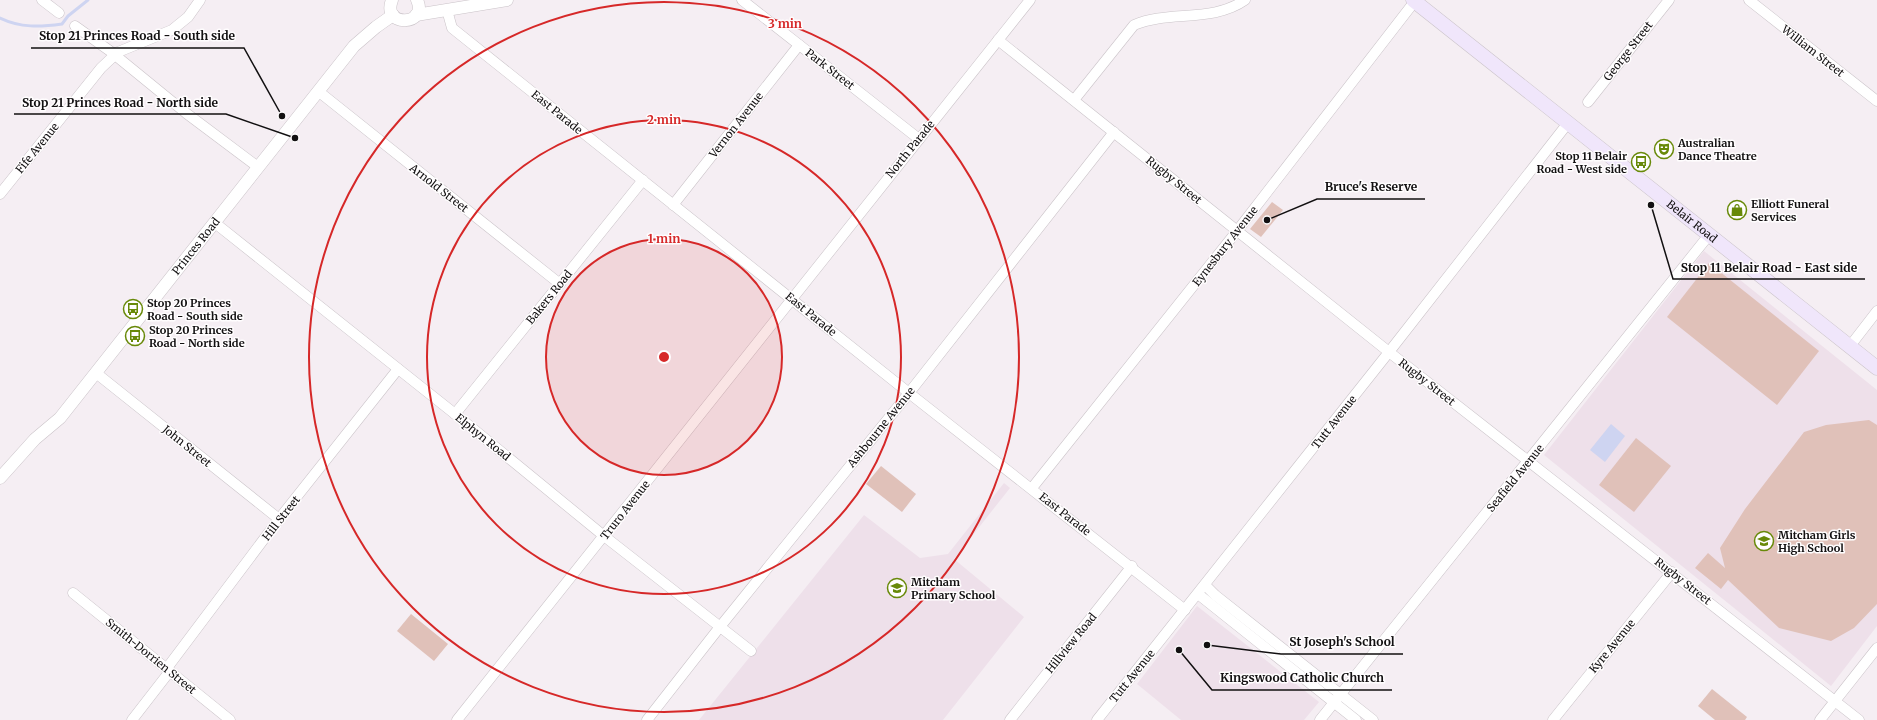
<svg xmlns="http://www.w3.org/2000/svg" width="1877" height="720" font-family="Merriweather,serif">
	<rect width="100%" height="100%" fill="#f5eef3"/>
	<g fill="#eee0ea">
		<path d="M1704,251L1877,390V626L1831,686L1544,455Z"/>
		<path d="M1004,483L1010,488L954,559L1024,617L943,720H699L864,515L920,558L948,554Z"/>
		<path d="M1197,606L1319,702L1304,720H1181L1137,684Z"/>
	</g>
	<g fill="#e0c1b9">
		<path d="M1272,202L1283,210L1261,237L1250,229Z"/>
		<path d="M1709,263L1819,351L1777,405L1667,317Z"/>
		<path d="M1869,420L1877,425V604L1854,628L1831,641L1779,628L1728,580L1721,589L1695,568L1708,553L1725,568L1720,548L1745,509L1804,432L1826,425Z"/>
		<path d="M1636,438L1671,466L1634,512L1599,485Z"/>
		<path d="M881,466L916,494L902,512L866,484Z"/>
		<path d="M411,614L448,644L434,661L397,631Z"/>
		<path d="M1712,689L1747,717L1745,720H1715L1698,706Z"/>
	</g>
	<path fill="#ced4f1" d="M1611,424L1625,436L1605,462L1590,450Z"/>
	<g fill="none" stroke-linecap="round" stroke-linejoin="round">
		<path stroke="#ced4f1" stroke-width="3" d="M0,18C21,28 40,27 62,24L68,16L88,0"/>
		<defs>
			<g id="minor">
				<path d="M42,0L59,13"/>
				<path d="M742,0L919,139"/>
				<path d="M1749,0L1877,101"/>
				<path d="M447,10L452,28L909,393L1185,610"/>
				<path d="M75,26L110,51L186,113L258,167"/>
				<path d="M998,40L1389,352L1859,720"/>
				<path d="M318,91L560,284"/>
				<path d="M1074,100L1134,25C1169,10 1212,23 1245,0"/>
				<path d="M1588,102L1669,0"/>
				<path d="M0,194L101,68L118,52L172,30L188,17L200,0"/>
				<path d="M673,205L799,45"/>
				<path d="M215,223L455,414L604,536L751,651"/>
				<path d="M1850,346L1877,311"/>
				<path d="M96,373L279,519"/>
				<path d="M455,414L643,180"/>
				<path d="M1032,488L1237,231L1415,1"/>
				<path d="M1205,585L1215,595L1373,720"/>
				<path d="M73,593L230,720"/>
				<path d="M1198,594L1356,720"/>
				<path d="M167,668L279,519L398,369"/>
				<path d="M132,720L170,671"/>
				<path d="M457,720L1030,0"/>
				<path d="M647,720L719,628L909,393L1114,132"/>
				<path d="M1010,720L1132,566"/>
				<path d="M1097,720L1389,352L1568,123"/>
				<path d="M1320,720L1709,235"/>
				<path d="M1553,720L1672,572"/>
				<path d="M1820,720L1877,648"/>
			</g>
			<g id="tertiary">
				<path d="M392,0C381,28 429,26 417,0"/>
				<path d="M416,15L507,0"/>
				<path id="s1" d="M0,478L35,439L60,418L354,46L376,27L393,15"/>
			</g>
			<g id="secondary">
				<path id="s2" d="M1413,0L1877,368"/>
			</g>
		</defs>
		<use href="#minor" stroke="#cac3c8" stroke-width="11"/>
		<use href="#tertiary" stroke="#cac3c8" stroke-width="13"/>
		<use href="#secondary" stroke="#cac3c8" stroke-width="15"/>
		<use href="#minor" stroke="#fff" stroke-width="10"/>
		<use href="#tertiary" stroke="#fff" stroke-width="12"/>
		<use href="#secondary" stroke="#f0e6fb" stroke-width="14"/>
	</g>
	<circle cx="664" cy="357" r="118" fill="#d62828" fill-opacity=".12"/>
	<g fill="none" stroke="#d62828" stroke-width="2">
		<circle cx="664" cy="357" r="118"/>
		<circle cx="664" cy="357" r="237"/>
		<circle cx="664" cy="357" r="355"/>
	</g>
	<defs>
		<symbol id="theatre-ring" viewBox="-11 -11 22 22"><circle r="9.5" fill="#fffdfe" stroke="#688909" stroke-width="1.5"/><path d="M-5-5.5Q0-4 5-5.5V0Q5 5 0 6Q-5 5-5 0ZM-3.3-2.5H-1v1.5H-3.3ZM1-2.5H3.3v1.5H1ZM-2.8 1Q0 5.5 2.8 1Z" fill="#688909"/></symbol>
		<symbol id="bus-ring" viewBox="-11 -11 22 22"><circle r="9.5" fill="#fffdfe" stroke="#688909" stroke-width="1.5"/><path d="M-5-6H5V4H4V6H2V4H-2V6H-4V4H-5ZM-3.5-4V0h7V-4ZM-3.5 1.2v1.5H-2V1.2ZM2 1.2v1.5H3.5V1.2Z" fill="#688909"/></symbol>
		<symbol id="shop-ring" viewBox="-11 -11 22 22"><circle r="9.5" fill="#fffdfe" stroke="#688909" stroke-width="1.5"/><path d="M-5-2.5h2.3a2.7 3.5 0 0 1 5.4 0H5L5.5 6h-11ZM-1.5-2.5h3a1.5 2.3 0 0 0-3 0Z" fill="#688909"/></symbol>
		<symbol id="school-ring" viewBox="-11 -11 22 22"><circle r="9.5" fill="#fffdfe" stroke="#688909" stroke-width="1.5"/><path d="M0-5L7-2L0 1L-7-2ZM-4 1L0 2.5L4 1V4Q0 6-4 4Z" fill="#688909"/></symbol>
	</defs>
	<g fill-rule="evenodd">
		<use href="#theatre-ring" x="1653" y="138" width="22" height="22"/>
		<use href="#bus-ring" x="1630" y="151" width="22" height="22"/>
		<use href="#shop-ring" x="1726" y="199" width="22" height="22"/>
		<use href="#bus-ring" x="122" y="298" width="22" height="22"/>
		<use href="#bus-ring" x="124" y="325" width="22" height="22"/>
		<use href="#school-ring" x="1753" y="530" width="22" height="22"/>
		<use href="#school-ring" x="886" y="577" width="22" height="22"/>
	</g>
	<g text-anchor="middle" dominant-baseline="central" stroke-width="3" stroke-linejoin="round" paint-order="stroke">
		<g font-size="11" fill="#121011" stroke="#fffdfe">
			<text transform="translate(1628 51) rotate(-52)">George Street</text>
			<text transform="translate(1813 51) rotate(38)">William Street</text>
			<text transform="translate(830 69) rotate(38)">Park Street</text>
			<text transform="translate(557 112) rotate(39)">East Parade</text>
			<text transform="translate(736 125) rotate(-52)">Vernon Avenue</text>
			<text transform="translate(37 148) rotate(-51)">Fife Avenue</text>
			<text transform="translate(910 149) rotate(-51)">North Parade</text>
			<text transform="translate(1174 180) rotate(39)">Rugby Street</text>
			<text transform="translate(439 188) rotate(38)">Arnold Street</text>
			<text stroke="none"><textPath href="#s2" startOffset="356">Belair Road</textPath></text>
			<text stroke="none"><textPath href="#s1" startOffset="304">Princes Road</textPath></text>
			<text transform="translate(1225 246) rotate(-52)">Eynesbury Avenue</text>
			<text transform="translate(549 297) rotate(-51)">Bakers Road</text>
			<text transform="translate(811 314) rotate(39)">East Parade</text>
			<text transform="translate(1427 382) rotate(38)">Rugby Street</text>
			<text transform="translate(1334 422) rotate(-52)">Tutt Avenue</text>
			<text transform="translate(881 427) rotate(-51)">Ashbourne Avenue</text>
			<text transform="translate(483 437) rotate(39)">Elphyn Road</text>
			<text transform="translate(187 446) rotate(39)">John Street</text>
			<text transform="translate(1515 478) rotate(-51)">Seafield Avenue</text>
			<text transform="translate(625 510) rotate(-52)">Truro Avenue</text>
			<text transform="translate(1065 514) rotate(38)">East Parade</text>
			<text transform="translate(281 518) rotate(-52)">Hill Street</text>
			<text transform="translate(1683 581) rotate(38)">Rugby Street</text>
			<text transform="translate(1071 643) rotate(-51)">Hillview Road</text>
			<text transform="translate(1612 646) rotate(-51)">Kyre Avenue</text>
			<text transform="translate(151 656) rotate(39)">Smith-Dorrien Street</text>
			<text transform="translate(1132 676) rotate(-51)">Tutt Avenue</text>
		</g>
		<g font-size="11" font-weight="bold" fill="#121011" stroke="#fffdfe" text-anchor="start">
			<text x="1678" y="143">Australian<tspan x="1678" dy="13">Dance Theatre</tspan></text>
			<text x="1627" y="156" text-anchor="end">Stop 11 Belair<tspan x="1627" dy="13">Road - West side</tspan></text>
			<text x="1751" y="204">Elliott Funeral<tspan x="1751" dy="13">Services</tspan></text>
			<text x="147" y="303">Stop 20 Princes<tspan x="147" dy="13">Road - South side</tspan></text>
			<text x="149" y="330">Stop 20 Princes<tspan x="149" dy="13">Road - North side</tspan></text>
			<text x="1778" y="535">Mitcham Girls<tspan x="1778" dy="13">High School</tspan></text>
			<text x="911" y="582">Mitcham<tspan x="911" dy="13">Primary School</tspan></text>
		</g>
	</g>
	<circle cx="664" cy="357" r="6" fill="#d62828" stroke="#fffdfe" stroke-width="2"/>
	<g font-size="12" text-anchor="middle" font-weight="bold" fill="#d62828" stroke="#fffdfe" stroke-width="3" stroke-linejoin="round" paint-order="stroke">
		<text x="785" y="28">3 min</text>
		<text x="664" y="124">2 min</text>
		<text x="664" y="243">1 min</text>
	</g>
	<path fill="none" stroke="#121011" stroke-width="1.5" d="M282 116L244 48H31M295 138L226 114H14M1267 220L1317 199H1425M1651 205L1673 279H1865M1207 645L1281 654H1403M1179 650L1212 690H1392"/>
	<g fill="#121011" stroke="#fffdfe" stroke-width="1.5">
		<circle cx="282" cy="116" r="4"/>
		<circle cx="295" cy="138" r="4"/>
		<circle cx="1267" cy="220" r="4"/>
		<circle cx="1651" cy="205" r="4"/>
		<circle cx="1207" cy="645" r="4"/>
		<circle cx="1179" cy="650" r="4"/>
	</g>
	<g font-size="12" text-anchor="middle" font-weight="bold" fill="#121011" stroke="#fffdfe" stroke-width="3" stroke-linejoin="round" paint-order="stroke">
		<text x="137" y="40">Stop 21 Princes Road - South side</text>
		<text x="120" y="107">Stop 21 Princes Road - North side</text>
		<text x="1371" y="191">Bruce's Reserve</text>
		<text x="1769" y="272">Stop 11 Belair Road - East side</text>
		<text x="1342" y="646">St Joseph's School</text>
		<text x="1302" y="682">Kingswood Catholic Church</text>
	</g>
</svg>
